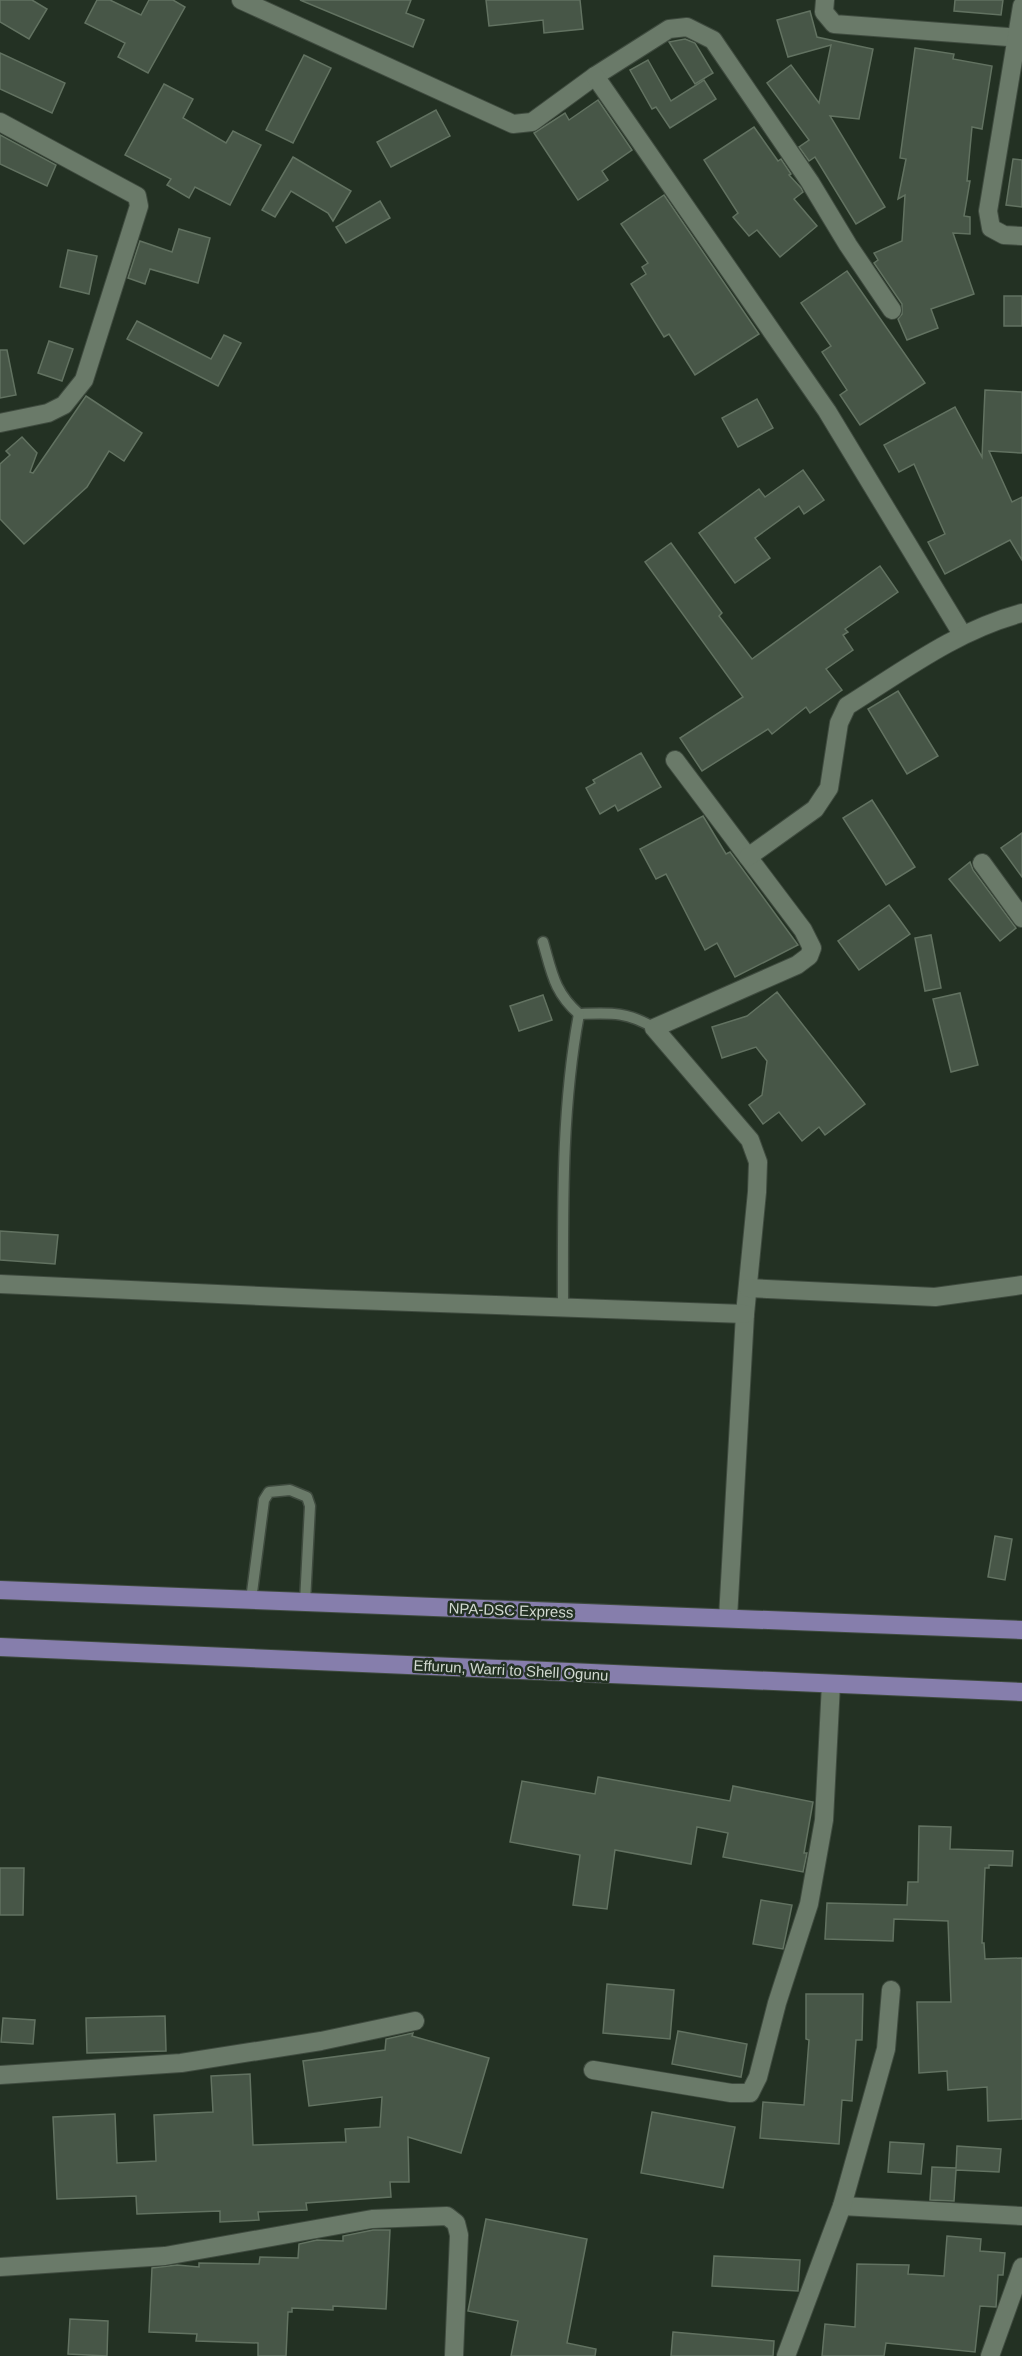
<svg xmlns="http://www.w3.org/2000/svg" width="1022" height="2356" font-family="Helvetica,sans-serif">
	<rect width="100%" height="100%" fill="#233123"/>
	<g fill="#475647" stroke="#627261" stroke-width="1.5">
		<path d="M0,0H32L47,9L29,39L0,22Z"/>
		<path d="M97,0H110L141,15L149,0H173L185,7L148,73L118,57L125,43L85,23Z"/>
		<path d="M300,0H411L406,13L424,20L413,47Z"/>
		<path d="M486,0H580L583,29L544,33L543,20L489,26Z"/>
		<path d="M955,0H1003L1001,15L954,11Z"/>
		<path d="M810,11L817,37L873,49L859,119L830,116L885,207L856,224L815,157L809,161L799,147L809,140L767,83L791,65L819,103L831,45L788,57L777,20Z"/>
		<path d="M685,39L695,43L713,73L695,84L669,42Z"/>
		<path d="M915,48L954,54L953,59L992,66L982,129L972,127L967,181H970L964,216L970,217V234L953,233L974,294L931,309L938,328L907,340L898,319L902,314V304L874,263L878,260L874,253L902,241L905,195L898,199L906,159L900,158Z"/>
		<path d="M0,53L65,83L52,113L0,89Z"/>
		<path d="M304,55L331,68L293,143L266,130Z"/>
		<path d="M648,60L671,101L704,80L716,99L670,128L656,107L652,109L630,70Z"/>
		<path d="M164,84L193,99L183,118L226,143L233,131L261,145L230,205L195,187L189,198L167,185L171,179L125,155Z"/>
		<path d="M598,100L632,150L602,171L608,180L578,200L534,133L565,113L569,120Z"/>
		<path d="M436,110L450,136L391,167L377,142Z"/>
		<path d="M754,127L778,161L781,159L791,174L789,175L801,188L803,192L794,199L817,226L780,257L757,230L749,236L733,217L738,213L704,160Z"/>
		<path d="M0,135L56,165L47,186L0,164Z"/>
		<path d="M293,157L351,191L333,221L328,213L291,191L275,217L262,210Z"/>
		<path d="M1013,159L1022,160V207L1006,205Z"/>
		<path d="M664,195L759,334L695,375L669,334L664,337L631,284L646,274L642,267L648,263L621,224Z"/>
		<path d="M380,201L390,218L346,243L336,227Z"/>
		<path d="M179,229L210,238L198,283L150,269L145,284L128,278L140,241L172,252Z"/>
		<path d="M68,250L97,256L89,294L60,287Z"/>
		<path d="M847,271L925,383L860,425L840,395L847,390L822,352L831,346L801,303Z"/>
		<rect x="1004" y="296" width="18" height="30"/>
		<path d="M137,321L211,359L224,335L241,343L218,386L127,339Z"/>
		<path d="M49,341L73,349L62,381L38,373Z"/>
		<path d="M0,350H7L16,395L0,398Z"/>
		<path d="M985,390L1022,392V453L989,451L1012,502L1022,497V560L1010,540L945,574L928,542L945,534L914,464L899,472L884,445L955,407L982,457Z"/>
		<path d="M86,396L142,433L124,461L109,451L87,487L24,544L0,519V464L10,455L6,451L22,437L37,453L30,472L33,473Z"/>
		<path d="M757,399L773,428L738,447L722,418Z"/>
		<path d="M803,470L824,500L804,514L799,506L755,538L770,558L735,583L699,533L759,489L765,497Z"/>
		<path d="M671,543L722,613L719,616L752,659L880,566L898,592L845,629L848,632L843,635L853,650L826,669L842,690L810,713L806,707L772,734L768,729L702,771L680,738L743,697L645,562Z"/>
		<path d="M898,691L938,756L907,774L868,709Z"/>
		<path d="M641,753L661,787L618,811L615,805L600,814L586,788L595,783L593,780Z"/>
		<path d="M872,800L915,867L886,885L843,818Z"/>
		<path d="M703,816L726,854L730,852L798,945L735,977L717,943L705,950L666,874L656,879L640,849Z"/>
		<path d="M1022,833V877L1001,848Z"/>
		<path d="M970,862L973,870L1016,928L1000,941L949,879Z"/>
		<path d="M889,905L910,934L859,970L838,941Z"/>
		<path d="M931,935L941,988L925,991L915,938Z"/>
		<path d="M777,992L865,1104L825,1135L819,1127L802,1141L779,1112L763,1124L749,1105L762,1095L767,1061L756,1047L722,1058L712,1027L747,1016Z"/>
		<path d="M960,993L978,1065L951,1072L933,999Z"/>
		<path d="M543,995L552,1020L519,1031L510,1006Z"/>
		<path d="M0,1231L58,1235L55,1264L0,1260Z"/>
		<path d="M995,1536L1012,1539L1005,1580L988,1577Z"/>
		<path d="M598,1777L730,1801L733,1786L813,1802L804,1853H807L803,1872L723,1857L728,1833L697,1827L691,1864L615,1850L607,1909L573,1905L580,1855L510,1842L522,1781L595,1794Z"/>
		<path d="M919,1826L951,1827L950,1849L1013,1851L1012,1866L989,1865V1868H985L982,1943H984L985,1959L1022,1958V2119L988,2121L987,2087L948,2090L947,2071L919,2073L917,2002H951L948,1921L894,1919L893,1941L825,1939L827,1903L907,1905L908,1882H918Z"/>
		<path d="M0,1868H24L23,1915H0Z"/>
		<path d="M761,1900L792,1905L783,1949L753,1944Z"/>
		<path d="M607,1984L674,1990L670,2039L603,2033Z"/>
		<path d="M806,1994H863L862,2040H856L852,2101L842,2100L839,2144L760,2138L763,2102L804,2105L809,2040L806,2039Z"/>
		<path d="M165,2016L166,2051L87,2053L86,2018Z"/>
		<path d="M3,2018L35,2020L33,2044L1,2042Z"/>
		<path d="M678,2031L747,2044L741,2077L672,2064Z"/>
		<path d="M413,2033L412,2036L489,2058L461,2153L408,2137L409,2182H390L391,2197L306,2203L307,2210L258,2212L259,2220L220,2222V2211L137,2214L136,2196L57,2199L53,2117L115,2114L117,2163L156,2161L154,2115L213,2112L211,2076L250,2074L253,2145L346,2142L345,2129L380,2127L382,2097L309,2106L303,2061L385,2050L386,2039Z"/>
		<path d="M652,2112L735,2127L723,2188L641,2173Z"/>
		<path d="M890,2142L924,2144L921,2174L888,2172Z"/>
		<path d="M957,2146L1001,2149L999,2172L956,2170L954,2201L930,2200L932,2167L956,2168Z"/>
		<path d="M486,2219L587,2239L567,2343L596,2349L595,2356H511L518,2321L468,2311Z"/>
		<path d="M373,2230H390L386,2309L333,2306V2310L292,2308V2312H288L286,2356H258V2343L196,2341L197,2334L149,2332L152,2268L177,2265L199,2267V2263L259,2264L260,2257L298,2258L299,2244L317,2240L343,2241V2236Z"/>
		<path d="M947,2236L981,2239L980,2251L1005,2253L1003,2275H998L996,2307L980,2306L975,2352L886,2343L884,2356H822L825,2324L855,2327L857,2264L909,2265L908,2274L944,2276Z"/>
		<path d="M714,2256L800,2260L798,2291L712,2286Z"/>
		<path d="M70,2319L108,2321L107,2356L68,2354Z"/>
		<path d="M673,2332L774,2341L773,2356H671Z"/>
	</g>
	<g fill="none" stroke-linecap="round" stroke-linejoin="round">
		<defs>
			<g id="lane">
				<path d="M543,942C552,973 554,992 579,1014C609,1013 627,1011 654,1028"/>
				<path d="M563,1308C563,1210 561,1110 579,1014"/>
				<path d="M251,1600L264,1500L269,1492L290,1490L307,1497L310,1506L305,1602"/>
			</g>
			<g id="street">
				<path d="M241,0L513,124L532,122L595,76L669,29L687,27L713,40L810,182L848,245L892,310"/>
				<path d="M825,0L824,12L834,24L1022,38"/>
				<path d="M1022,6L988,211L991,228L1004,235L1022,236"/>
				<path d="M595,76L827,411L962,634"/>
				<path d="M0,122L137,196L139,206L84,380L64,405L48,413L0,423"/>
				<path d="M675,760L803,930L812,948L809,956L797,965L654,1028L750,1140L758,1162L757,1192L745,1314L728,1618"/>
				<path d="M748,857L815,809L829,788L839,723L847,706C903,671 957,630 1022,613"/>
				<path d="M982,863L1022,918"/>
				<path d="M0,1284L327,1299L745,1314"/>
				<path d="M748,1288L935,1297L1022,1285"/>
				<path d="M593,2070L731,2093H750L758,2077L777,2003L809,1904L824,1820L831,1684"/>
				<path d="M0,2075L181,2063L321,2041L415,2021"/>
				<path d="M842,2206L1022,2216"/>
				<path d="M0,2267L165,2256L372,2219L447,2216L456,2223L459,2235L454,2356"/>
				<path d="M786,2356L842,2206L886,2049L891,1990"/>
				<path d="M990,2356L1022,2267"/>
			</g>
			<g id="primary">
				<path d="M0,1590L1022,1630"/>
				<path d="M0,1647L1022,1692"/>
			</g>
		</defs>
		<use href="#lane" stroke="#3f4b3f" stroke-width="13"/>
		<use href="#street" stroke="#3f4b3f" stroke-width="20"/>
		<use href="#primary" stroke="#3f4b3f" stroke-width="20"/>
		<use href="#lane" stroke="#6a7a69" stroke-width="10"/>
		<use href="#street" stroke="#6a7a69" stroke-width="18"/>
		<use href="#primary" stroke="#867eac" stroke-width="18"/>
	</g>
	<g text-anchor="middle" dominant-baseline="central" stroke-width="5" stroke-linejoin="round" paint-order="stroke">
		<g font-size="15" fill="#d1d9d0" stroke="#233123">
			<text transform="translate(511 1610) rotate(2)">NPA-DSC Express</text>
			<text transform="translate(511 1670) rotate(3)">Effurun, Warri to Shell Ogunu</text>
		</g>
	</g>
</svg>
